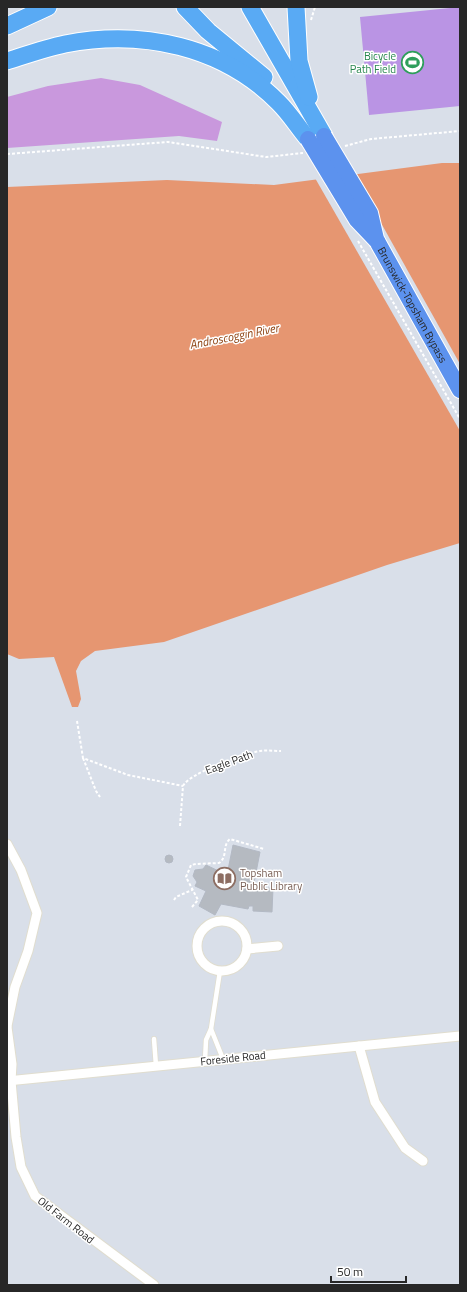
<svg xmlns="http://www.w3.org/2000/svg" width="467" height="1292" font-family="'Titillium Web',sans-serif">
	<rect width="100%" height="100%" fill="#d9dfe9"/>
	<path fill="#c998dd" d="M101,78L140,85L222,122L217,141L179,136L7,148V97L48,86Z"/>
	<path fill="#ba94e4" d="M460,7V106L369,115L360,17Z"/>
	<path fill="#e69671" d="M442,163H460V543L387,565L164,642L95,651L81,661L76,671L81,699L78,707H72L54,657L19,659L7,654V187L167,180L274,185Z"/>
	<path fill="#d9dfe9" d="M353,173L460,364V431L315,178Z"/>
	<g fill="#b5bac1" stroke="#b3b9c4">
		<path d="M233,845L260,852L253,888H273L272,912L253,911V906H249L248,909L221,904L215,915L199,906L206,891L195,886L197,882L193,876L195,870L203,869L206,865L227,875Z"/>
		<circle cx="169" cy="859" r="4"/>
	</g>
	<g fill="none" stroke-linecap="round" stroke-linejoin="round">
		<defs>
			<g id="service">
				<path d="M211,1029L223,1059"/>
				<path d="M154,1039L156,1066"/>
				<path d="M205,1061L206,1040L211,1029L220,971"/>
			</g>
			<g id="minor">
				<path d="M7,844L21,870L37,913L28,951L15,987L7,1026"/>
				<circle cx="222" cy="946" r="25"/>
				<path d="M247,949L278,946"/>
				<path d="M7,1027L12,1064L11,1081L16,1137L21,1167L35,1196L154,1285"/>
				<path d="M359,1046L375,1102L405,1148L423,1161"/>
				<path d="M7,1081L460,1036"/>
			</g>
			<g id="trunk">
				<path id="s1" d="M377,241L460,390"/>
			</g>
			<g id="motorway">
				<path d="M185,7L208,31L264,77"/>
				<path d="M250,7L324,136"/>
				<path d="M296,7L299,61L309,97"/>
				<path d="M7,26L48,7"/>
				<path d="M7,61C26,55 46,48 65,44C142,29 223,46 279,103C290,114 298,127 308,139"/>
			</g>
		</defs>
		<use href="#service" stroke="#e0ddcf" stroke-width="6"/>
		<use href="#minor" stroke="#e0ddcf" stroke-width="11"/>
		<use href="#trunk" stroke="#fff" stroke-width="18"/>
		<use href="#motorway" stroke="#fff" stroke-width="19"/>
		<g stroke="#fff" stroke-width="2" stroke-dasharray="3 2" stroke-linecap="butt">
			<path d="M311,20L315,7"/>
			<path d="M345,146L371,139L460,131"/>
			<path d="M7,154L168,142L266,157L303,153"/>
			<path d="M77,721L83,758L128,775L183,786"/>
			<path d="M83,758L96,791L100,797"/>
			<path d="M180,826L183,786C189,773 244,754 260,751C267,750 274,751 281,751"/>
			<path d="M174,900L176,897L192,890"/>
			<path d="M192,907L198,900L186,877L191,865L196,864L219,863C228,857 222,845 230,839L264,849"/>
		</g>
		<use href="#service" stroke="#fff" stroke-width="4.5"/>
		<use href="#minor" stroke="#fff" stroke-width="9"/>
		<use href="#trunk" stroke="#5c92ee" stroke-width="16"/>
		<use href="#motorway" stroke="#59aaf4" stroke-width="17"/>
		<defs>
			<g id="trunk-bridge">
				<path d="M324,136L370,213L376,239"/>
				<path d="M308,139L357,220L377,241"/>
			</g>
		</defs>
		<use href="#trunk-bridge" stroke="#fff" stroke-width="18" stroke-linecap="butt"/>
		<path stroke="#fff" stroke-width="2" stroke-dasharray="3 2" stroke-linecap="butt" d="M358,241L460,419"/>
		<use href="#trunk-bridge" stroke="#5c92ee" stroke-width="16"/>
	</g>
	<defs>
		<symbol id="stadium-ring" viewBox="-11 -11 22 22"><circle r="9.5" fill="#fff" stroke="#2e9e5b" stroke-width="1.5"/><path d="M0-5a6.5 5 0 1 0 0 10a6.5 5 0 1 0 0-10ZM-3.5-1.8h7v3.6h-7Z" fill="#2e9e5b"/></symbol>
		<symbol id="library-ring" viewBox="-11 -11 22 22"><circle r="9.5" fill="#fff" stroke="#8d6e63" stroke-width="1.5"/><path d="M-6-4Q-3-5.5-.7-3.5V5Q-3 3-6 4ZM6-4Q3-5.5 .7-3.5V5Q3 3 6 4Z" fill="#8d6e63"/></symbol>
	</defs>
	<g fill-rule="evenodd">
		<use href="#stadium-ring" x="400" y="50" width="25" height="25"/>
		<use href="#library-ring" x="212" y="866" width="25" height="25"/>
	</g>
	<g text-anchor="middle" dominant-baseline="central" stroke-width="3" stroke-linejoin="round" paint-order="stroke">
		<g font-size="11" fill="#27864d" stroke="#fff" text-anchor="end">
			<text x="396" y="56">Bicycle<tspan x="396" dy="13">Path Field</tspan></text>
		</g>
		<g font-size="11" fill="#272727" stroke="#fff">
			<text stroke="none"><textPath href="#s1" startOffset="73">Brunswick-Topsham Bypass</textPath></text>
			<text transform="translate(229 762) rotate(-20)">Eagle Path</text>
			<text transform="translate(233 1058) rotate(-6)">Foreside Road</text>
			<text transform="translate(66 1220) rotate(38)">Old Farm Road</text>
		</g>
		<g font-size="11" fill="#785e54" stroke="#fff" text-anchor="start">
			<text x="240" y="873">Topsham<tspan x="240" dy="13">Public Library</tspan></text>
		</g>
		<g font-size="12" font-style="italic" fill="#8e4414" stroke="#fff">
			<text transform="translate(234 336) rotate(-11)">Androscoggin River</text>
		</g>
	</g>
	<rect width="467" height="1292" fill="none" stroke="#272727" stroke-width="16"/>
	<path d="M331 1276v6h75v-6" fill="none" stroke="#272727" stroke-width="2"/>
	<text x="337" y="1276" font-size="12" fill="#272727" stroke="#ffffff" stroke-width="3" paint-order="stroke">50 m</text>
</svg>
